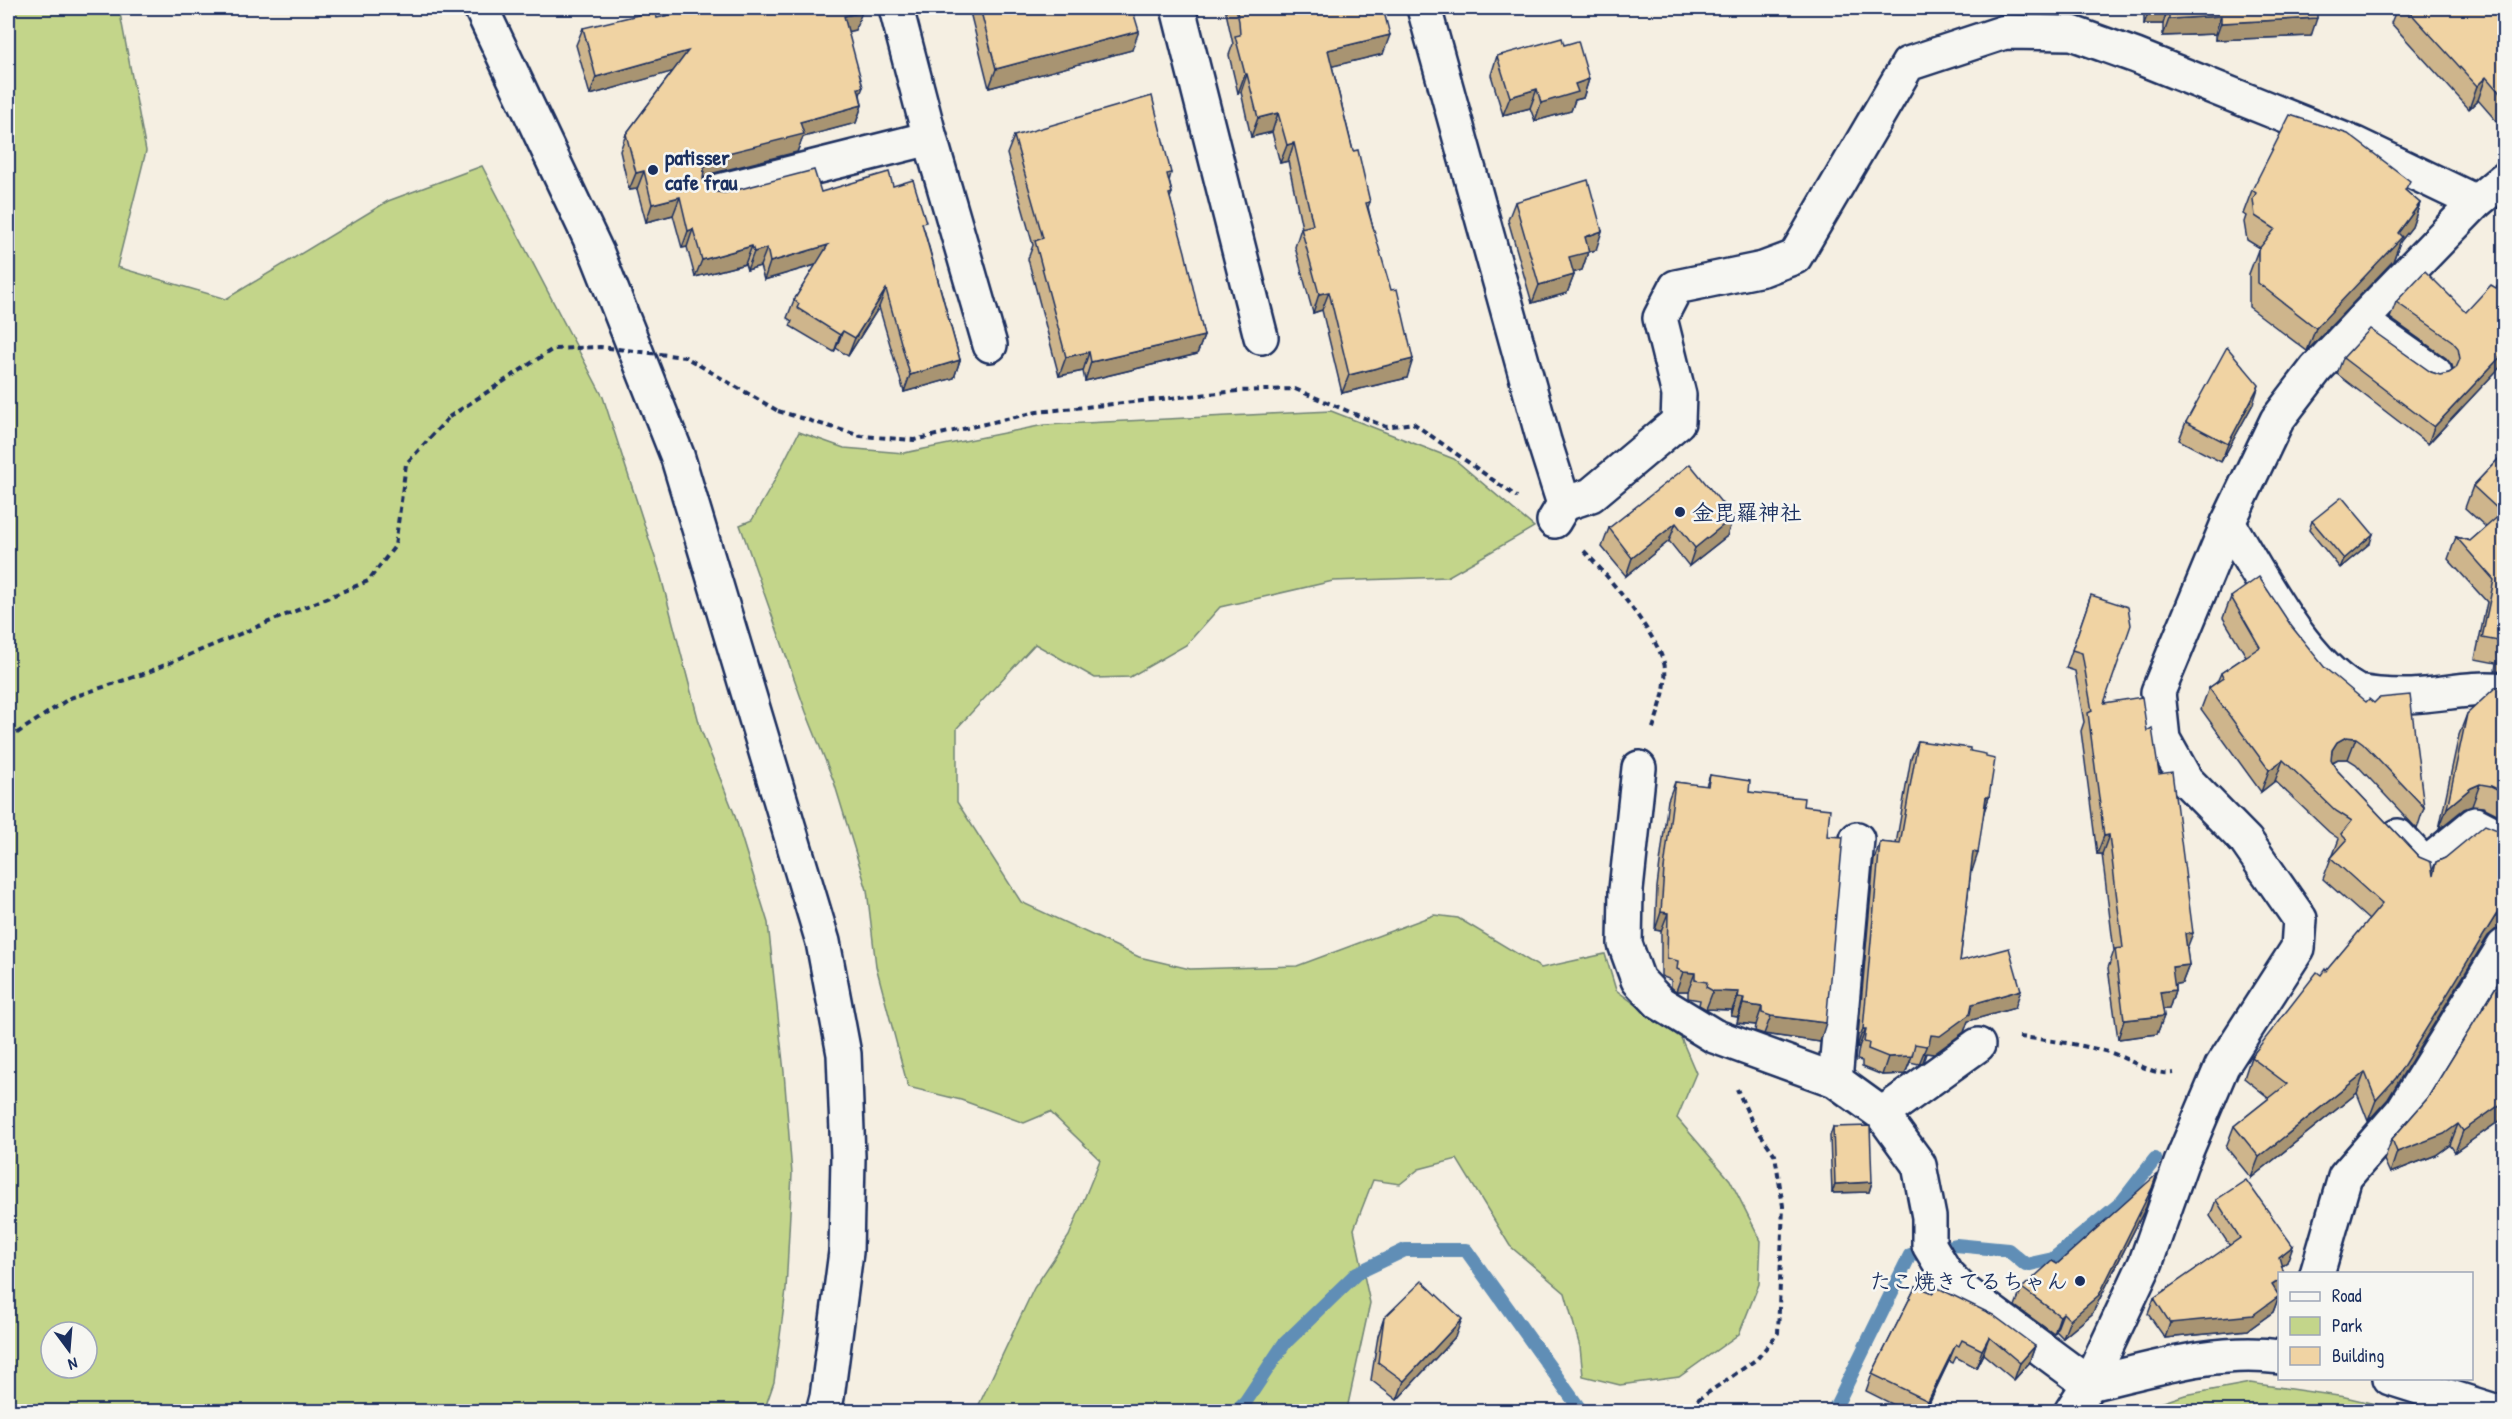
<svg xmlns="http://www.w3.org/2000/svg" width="2512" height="1419" font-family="'Patrick Hand','Klee One',sans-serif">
	<rect width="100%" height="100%" fill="#f5efe2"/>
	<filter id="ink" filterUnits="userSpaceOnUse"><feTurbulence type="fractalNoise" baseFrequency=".0167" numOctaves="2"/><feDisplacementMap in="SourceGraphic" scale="12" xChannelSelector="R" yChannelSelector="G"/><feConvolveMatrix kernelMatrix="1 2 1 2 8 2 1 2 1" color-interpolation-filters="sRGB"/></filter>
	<g filter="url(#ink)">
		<g fill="#c3d58a" stroke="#6f8274" stroke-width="1.5" fill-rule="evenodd">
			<path d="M8,8H119L146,151L117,267L226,299L388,201L482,166L603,397L660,573L701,730L734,813L768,923L784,1072L792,1174L786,1290L774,1382L764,1411H8ZM51,1332H87V1368H51Z"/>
			<path d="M1331,411L1454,459L1534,527L1447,577L1333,581L1220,607L1186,645L1130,677L1095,678L1035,644L957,728V802L1021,902L1139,957L1190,969L1297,966L1434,915L1458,918L1541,968L1605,954L1616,990L1681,1038L1696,1073L1677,1118L1730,1180L1761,1241L1759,1284L1739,1334L1679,1377L1620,1385L1583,1376L1580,1347L1565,1293L1510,1246L1457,1159L1419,1169L1400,1184L1373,1180L1354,1229L1370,1303L1347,1409L1338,1412L976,1411L1034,1288L1069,1236L1100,1160L1050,1112L1024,1123L961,1100L908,1087L876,966L867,890L834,782L806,712L740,525L752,520L771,487L799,432L844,448L904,453L1044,425Z"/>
			<path d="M2250,1383L2345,1397L2405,1411H2136L2185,1395Z"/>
		</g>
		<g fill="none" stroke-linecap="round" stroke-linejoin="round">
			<g stroke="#618eb6" stroke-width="14">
				<path d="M1235,1412L1246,1401L1284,1344L1357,1273L1405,1250H1466L1582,1412"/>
				<path d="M1833,1412L1910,1255L1956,1245L2008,1250L2026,1265L2053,1259L2121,1203L2155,1159"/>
			</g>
			<defs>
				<g id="minor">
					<path d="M481,8L597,253L677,455L823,942L844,1054L848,1157L846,1252L827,1397L823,1412"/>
					<path d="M896,8L930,138L990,345"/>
					<path d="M1178,8L1261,337"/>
					<path d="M1424,8L1544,441L1564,504L1554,521"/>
					<path d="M715,192L930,138"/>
					<path d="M2361,321L2435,373"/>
					<path d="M1564,504L1591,495L1678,422L1679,395L1660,318L1676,287L1763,269L1795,257L1908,64L2005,32L2072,33L2136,56L2355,144L2476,202"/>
					<path d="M2228,523C2260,575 2302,659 2354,690C2362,695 2394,696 2404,696C2438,696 2470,686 2504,690"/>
					<path d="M1639,768L1626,890L1625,944L1638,980L1660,1003L1714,1036L1835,1080L1882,1114L1919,1165L1929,1217V1245L1947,1275L1962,1290L2089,1384C2150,1370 2216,1348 2280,1357"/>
					<path d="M2398,836L2425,865L2475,824L2504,839"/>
					<path d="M1835,1080L1857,839"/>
					<path d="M1882,1114L1978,1045"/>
					<path d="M2317,1274L2345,1177L2403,1110L2504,946"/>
					<path d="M2390,1378L2498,1412"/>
					<path d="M2071,1412L2089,1384L2146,1262L2181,1163L2222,1066L2298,948L2300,919L2246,841L2186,780L2163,739L2158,692L2228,523L2277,420L2316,369L2361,321L2476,202L2504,179"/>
				</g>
			</defs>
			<use href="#minor" stroke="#1b2f5e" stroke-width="38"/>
			<g stroke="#1b2f5e" stroke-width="4" stroke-dasharray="6 4.5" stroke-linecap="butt">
				<path d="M778,411L861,436L914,440L1037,412L1238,391L1295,389L1386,427L1413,423L1517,497"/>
				<path d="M1584,551C1604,571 1662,640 1665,668C1667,690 1659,710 1652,731"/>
				<path d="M8,739L70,698L143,674L368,581L395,546L406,464L449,417"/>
				<path d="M2019,1037C2049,1040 2079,1044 2108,1052C2130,1058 2150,1076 2174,1073"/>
				<path d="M1680,1412L1757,1359L1778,1333L1783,1206L1775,1155L1752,1122L1737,1089"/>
			</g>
			<use href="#minor" stroke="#f6f6f2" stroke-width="33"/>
			<path stroke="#1b2f5e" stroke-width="4" stroke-dasharray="6 4.5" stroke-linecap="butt" d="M449,417L553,349L600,347L685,357L778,411"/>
		</g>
		<g fill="#ceb58c" stroke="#1b2f5e" stroke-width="1.5">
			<path d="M969,8H1132V50L989,88Z"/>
			<path d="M1225,8H1383V54L1332,66L1353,151L1370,202L1368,207L1407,378L1342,393L1322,310L1313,313L1295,247L1301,228H1302L1288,161L1280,163L1272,132L1251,137L1241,92L1238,93L1229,55L1233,44Z"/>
			<path d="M2144,8H2317L2311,36L2215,40V34L2163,36V24H2144Z"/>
			<path d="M2397,8H2505V131L2478,100L2469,109L2391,23Z"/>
			<path d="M583,28L855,30L848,31L862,105L856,123L803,137L797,152L710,174L704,178L703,179L708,188L716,192L725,193L821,192L893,186L924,229L960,360L954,378L904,392L879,307L848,356L836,348L834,352L790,326L792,321L787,318L794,300L816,265L764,280L760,266L747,270L745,264L695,277L687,247L682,248L673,215L646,222L637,189L629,190L620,151L626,134L673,71L590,95L576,45Z"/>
			<path d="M1564,45L1589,79L1583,98L1575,100L1571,111L1535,121L1530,108L1503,115L1491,75L1497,56Z"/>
			<path d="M1014,136L1171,173L1169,181L1172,193L1170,198L1204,336L1197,354L1085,381L1083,371L1059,376L1028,259L1033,245L1007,154Z"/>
			<path d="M2252,190L2406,191L2420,203L2412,227L2400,242L2393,261L2307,351L2249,307V274L2258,250L2260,248L2247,240L2244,222L2246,216L2243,214Z"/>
			<path d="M1515,202L1596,250L1588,252L1582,270L1573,273L1574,275L1567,293L1532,303L1508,220Z"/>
			<path d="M2505,278V362L2428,444L2337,374L2343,358L2431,372L2440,375L2449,373L2453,370L2452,365L2446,358L2390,318L2396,302L2466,312L2496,288Z"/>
			<path d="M2253,404L2221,462L2179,440L2186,422Z"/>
			<path d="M2505,452V672L2495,671L2496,663L2475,659L2487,602L2448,559L2456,537L2470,541L2486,527L2465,508L2473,486Z"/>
			<path d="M1733,517L1727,536L1689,566L1669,541L1626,576L1602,547L1609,528Z"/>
			<path d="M2312,521L2370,543L2340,568L2309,530Z"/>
			<path d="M2091,595L2104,703L2147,731L2159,774L2189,965L2182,983L2175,984V990L2169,1009H2163L2164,1016L2157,1034L2118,1039L2108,968L2114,951L2102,854H2097L2081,731L2084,722L2075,671L2066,668Z"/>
			<path d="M2231,597L2292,627L2424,807L2417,829L2356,764L2348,759H2338L2333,762L2336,769L2432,871L2436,862L2505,833V927L2495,930L2488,936L2388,1099L2368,1121L2357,1093L2251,1178L2226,1147L2234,1126L2269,1098L2244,1078L2251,1057L2321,975L2326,971L2369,920L2323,879L2331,858L2333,855L2339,839L2329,832L2275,781L2261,792L2201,709L2209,688L2217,682L2221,673L2246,656L2223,618Z"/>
			<path d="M2505,686V818L2483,807L2472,806L2464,809L2439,829L2459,735L2467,714Z"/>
			<path d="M1918,741L1970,751L1986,757L1989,797L1984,811L1972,871L1971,870L1960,961L2015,1008L1968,1021L1964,1032L1934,1054L1926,1053L1923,1062L1919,1064L1910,1062L1905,1074L1882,1075L1862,1067V1061L1857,1060L1859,1047H1857L1874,860L1880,842L1896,844L1911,758Z"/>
			<path d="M1710,775L1749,792L1803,806L1827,836L1820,1042L1764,1034L1755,1031L1756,1025L1737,1023L1738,1017L1731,1016L1732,1010L1706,1009L1699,1005L1700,1000L1688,998V991H1676L1671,987V980L1661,976V931L1655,930L1657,887L1668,800L1675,782L1706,786Z"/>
			<path d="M2505,972V1117L2455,1152L2450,1145L2436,1155L2390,1173L2384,1160L2392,1139L2427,1099Z"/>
			<path d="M1833,1127L1872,1182L1869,1192L1832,1193L1830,1136Z"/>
			<path d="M2216,1200L2287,1262L2282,1266L2280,1274V1291L2277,1293L2279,1296L2273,1312L2248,1330L2165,1338L2148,1314L2154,1298L2230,1246L2210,1216Z"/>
			<path d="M2146,1207L2092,1314L2063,1338L2056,1331L2054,1334L2015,1306L2022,1288L2057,1264Z"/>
			<path d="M1916,1286L2035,1346L2029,1363L2014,1380L1983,1354L1976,1368L1956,1357L1953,1363L1949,1361L1925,1412H1908L1866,1391L1872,1374Z"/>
			<path d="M1384,1318L1455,1337L1397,1400L1371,1380L1378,1336Z"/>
		</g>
		<g fill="#a89472" stroke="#1b2f5e" stroke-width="1.5">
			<path d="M2150,8H2168L2163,24H2144Z"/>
			<path d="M862,12L855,30L838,34L844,16Z"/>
			<path d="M2221,16L2215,34L2163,36L2169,19Z"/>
			<path d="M2317,18L2311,36L2215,40L2221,23Z"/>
			<path d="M1139,31L1132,50L989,88L996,69Z"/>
			<path d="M1390,35L1383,54L1321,69L1328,50Z"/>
			<path d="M688,51L682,69L590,95L596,77Z"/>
			<path d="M1245,74H1247L1241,92L1238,93Z"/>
			<path d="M2486,77L2478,100L2469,109L2477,86Z"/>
			<path d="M1589,79L1583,98L1575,100L1571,111L1535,121L1541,103L1575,84Z"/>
			<path d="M863,87L856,105L858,88Z"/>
			<path d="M1537,89L1530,108L1503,115L1510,97Z"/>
			<path d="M862,105L856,123L803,137L797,152L710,174L702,179L704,169L708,161L716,156L800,122Z"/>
			<path d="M1278,113L1272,132L1251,137L1258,118Z"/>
			<path d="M1294,143L1288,161L1280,163L1287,145Z"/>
			<path d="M644,171L637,189L629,190L636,173Z"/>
			<path d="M680,197L673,215L646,222L652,204Z"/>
			<path d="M2420,203L2412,227L2400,242L2393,261L2307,351L2316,328L2398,233Z"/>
			<path d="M693,229L687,247L682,248L688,231Z"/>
			<path d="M1602,231L1596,250L1588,252L1582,270L1562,276L1569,257L1585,237Z"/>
			<path d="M828,245L822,263L764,280L770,262Z"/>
			<path d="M752,246L745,264L695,277L702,260Z"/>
			<path d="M767,248L760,266L747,270L754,252Z"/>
			<path d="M1574,275L1567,293L1532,303L1539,285Z"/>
			<path d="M886,289L879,307L848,356L855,338Z"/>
			<path d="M1329,292L1322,310L1313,313L1319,294Z"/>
			<path d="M843,331L836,348L834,352L840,335Z"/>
			<path d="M1204,336L1197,354L1085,381L1091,362Z"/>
			<path d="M1089,352L1083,371L1059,376L1066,357Z"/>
			<path d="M2505,352V362L2428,444L2434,427Z"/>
			<path d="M1413,359L1407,378L1342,393L1349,375Z"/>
			<path d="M960,360L954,378L904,392L910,375Z"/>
			<path d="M2259,385L2253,404L2221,462L2228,444Z"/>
			<path d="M1733,517L1727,536L1689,566L1695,548Z"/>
			<path d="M1676,523L1669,541L1626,576L1632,558Z"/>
			<path d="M2373,534L2370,543L2340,568L2344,559Z"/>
			<path d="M2346,737L2356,738L2348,759H2338L2330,763L2332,750L2337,742Z"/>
			<path d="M2283,760L2275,781L2261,792L2269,770Z"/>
			<path d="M2480,784L2472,806L2464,809L2439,829L2447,808L2471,788Z"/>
			<path d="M1986,797H1989L1983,815Z"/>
			<path d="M2109,835L2102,854H2097L2104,836Z"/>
			<path d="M1973,852L1978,853L1972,871L1966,870Z"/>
			<path d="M2505,874V892L2498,878Z"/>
			<path d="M2505,908V927L2495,930L2488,936L2388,1099L2368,1121L2376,1100L2496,915L2502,909Z"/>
			<path d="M1661,912L1668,913L1661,931L1655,930Z"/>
			<path d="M2193,933L2186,951L2185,934Z"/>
			<path d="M2189,965L2182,983L2166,986L2172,967Z"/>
			<path d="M1683,972L1695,973L1688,991H1676Z"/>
			<path d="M2021,990L2015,1008L1968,1021L1964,1032L1934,1054L1926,1053L1923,1062L1919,1064L1931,1035L1972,1004Z"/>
			<path d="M2175,990L2169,1009L2154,1010L2160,992Z"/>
			<path d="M1713,991L1739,992L1732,1010L1706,1009Z"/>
			<path d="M1738,997L1744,998L1738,1017L1731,1016Z"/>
			<path d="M1743,1004L1762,1007L1756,1025L1737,1023Z"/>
			<path d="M1771,1016L1826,1023L1820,1042L1764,1034Z"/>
			<path d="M2164,1016L2157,1034L2118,1039L2124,1020Z"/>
			<path d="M1863,1029H1866L1859,1047H1857Z"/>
			<path d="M1912,1056L1905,1074L1882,1075L1888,1057Z"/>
			<path d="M2365,1072L2357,1093L2251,1178L2259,1157Z"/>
			<path d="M2505,1101V1117L2455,1152L2463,1131Z"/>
			<path d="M2458,1124L2450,1145L2436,1155L2390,1173L2397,1152Z"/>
			<path d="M1872,1182L1869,1192L1832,1193L1835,1184Z"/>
			<path d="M2152,1188L2146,1207L2092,1314L2063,1338L2070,1320Z"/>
			<path d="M2293,1246L2287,1262L2273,1272L2279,1257Z"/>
			<path d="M2280,1280L2279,1292L2266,1301L2272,1285Z"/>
			<path d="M2279,1296L2273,1312L2248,1330L2165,1338L2170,1323Z"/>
			<path d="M2063,1313L2056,1331L2054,1334L2060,1316Z"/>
			<path d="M1462,1319L1455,1337L1397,1400L1404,1381Z"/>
			<path d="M1989,1337L1983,1354L1976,1368L1982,1350Z"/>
			<path d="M1956,1344L1949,1361L1924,1412L1928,1401Z"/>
			<path d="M2035,1346L2029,1363L2014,1380L2020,1363Z"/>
		</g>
		<g fill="#f0d3a3" stroke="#1b2f5e" stroke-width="1.5">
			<path d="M696,8H861L862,12L844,16L863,87L858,88L862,105L800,122L804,134L716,156L708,161L704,169L703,179L708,188L716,192L725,193L814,170L821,192L889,172L893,186L913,180L926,222L922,223L960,360L910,375L886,289L855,338L843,331L840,335L797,308L799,304L794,300L828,245L770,262L767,248L754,252L752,246L702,260L693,229L688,231L680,197L652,204L644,171L636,173L626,134L688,51L596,77L583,28L655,11L657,18Z"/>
			<path d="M980,8H1132L1139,31L996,69Z"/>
			<path d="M1236,8H1383L1390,35L1328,50L1353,151L1358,150L1370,202L1366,203L1391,290L1397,289L1413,359L1349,375L1329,292L1319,294L1301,228L1313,225L1294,143L1287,145L1278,113L1258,118L1247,74H1245L1235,36L1240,35L1239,21Z"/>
			<path d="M2169,8H2317V18L2221,23V16L2169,19Z"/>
			<path d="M2406,8H2505V99L2486,77L2477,86Z"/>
			<path d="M1562,38L1564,45L1578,41L1589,79L1575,84L1578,92L1541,103L1537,89L1510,97L1497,56Z"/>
			<path d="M1152,96L1171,173L1167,174L1172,193L1169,194L1185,252L1204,336L1091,362L1089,352L1066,357L1035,241L1043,238L1014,136Z"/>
			<path d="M2290,115L2348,134L2410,181L2405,190L2420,203L2398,233L2402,237L2316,328L2258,283V250L2275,229L2255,216L2253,199L2256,193L2252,190Z"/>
			<path d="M1588,180L1602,231L1585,237L1589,252L1569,257L1574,275L1539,285L1515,202Z"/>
			<path d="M2425,271L2466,312L2491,285L2496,288L2505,278V352L2434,427L2343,358L2370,329L2431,372L2440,375L2449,373L2456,368L2460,359L2458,348L2452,341L2396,302Z"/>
			<path d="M2227,347L2259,385L2228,444L2186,422Z"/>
			<path d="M2505,452V650L2502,649L2504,642L2482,638L2494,580L2456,537L2470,541L2502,513L2473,486Z"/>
			<path d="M1690,464L1733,517L1695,548L1676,523L1632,558L1609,528Z"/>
			<path d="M2342,497L2373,534L2344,559L2312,521Z"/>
			<path d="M2259,577L2292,627L2325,668L2366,702L2369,699L2374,703L2379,698L2410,695L2424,807L2363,743L2356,738L2346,737L2337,742L2332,750L2331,759L2336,769L2419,857L2431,862L2433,876L2436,862L2445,858L2485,825L2505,833V874L2498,878L2505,885V908L2502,909L2496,915L2396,1078L2376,1100L2365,1072L2259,1157L2234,1126L2287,1084L2251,1057L2317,972L2321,975L2325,969L2326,971L2382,904L2331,858L2347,840L2341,834L2352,821L2336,811L2283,760L2269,770L2209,688L2223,678L2221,673L2260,647L2231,597Z"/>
			<path d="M2091,595L2128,607L2131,625L2104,703L2142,697L2147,731L2152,728L2159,774L2172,772L2193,933L2185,934L2189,965L2172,967L2175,990L2160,992L2164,1016L2124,1020L2115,949L2123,948L2109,835L2104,836L2088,713L2092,711L2082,653L2072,650Z"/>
			<path d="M2505,686V793L2491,786L2480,784L2471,788L2447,808L2467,714L2496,687Z"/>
			<path d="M1918,741L1970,748V751L1986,754V757L1995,759L1989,797H1986L1978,853L1973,852L1960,961L2009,948L2021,990L1972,1004L1970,1014L1940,1036L1931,1035L1929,1044L1926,1046L1915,1044L1912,1056L1888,1057L1868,1049L1869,1043L1864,1042L1866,1029H1863L1880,842L1900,844Z"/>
			<path d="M1710,775L1750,781L1749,792L1804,798L1803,806L1830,809L1827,836L1843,837L1826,1023L1771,1016L1762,1013V1007L1743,1004L1744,998L1738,997L1739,992L1713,991L1706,987L1707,982L1695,980V973L1683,972L1677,969L1678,961L1667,958L1668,913L1661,912L1664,869L1675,782L1708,786Z"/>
			<path d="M2505,972V1101L2463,1131L2458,1124L2444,1134L2397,1152L2392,1139L2427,1099Z"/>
			<path d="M1870,1126L1872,1182L1835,1184L1833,1127Z"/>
			<path d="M2157,1174L2152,1188L2099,1295L2070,1320L2063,1313L2060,1316L2022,1288L2052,1261L2057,1264Z"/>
			<path d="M2246,1180L2293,1246L2279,1257L2284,1274H2280V1280L2272,1285L2279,1296L2253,1315L2170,1323L2154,1298L2240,1238L2216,1200Z"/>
			<path d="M1422,1281L1462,1319L1404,1381L1378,1362L1384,1318Z"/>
			<path d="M1916,1286L1933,1293L1936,1287L1993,1315L2035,1346L2020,1363L1989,1337L1982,1350L1962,1340L1959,1346L1956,1344L1928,1401L1872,1374Z"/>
		</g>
	</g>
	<g fill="#1b2f5e" stroke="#f6f6f2" stroke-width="2">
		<circle cx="653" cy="170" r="6"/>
		<circle cx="1680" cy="512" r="6"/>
		<circle cx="2080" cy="1281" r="6"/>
	</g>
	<g text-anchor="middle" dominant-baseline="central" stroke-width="5" stroke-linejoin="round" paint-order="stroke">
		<g font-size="22" font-weight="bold" fill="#1b2f5e" stroke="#f6f6f2" text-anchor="start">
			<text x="665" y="157">patisser<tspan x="665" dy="25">cafe frau</tspan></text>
			<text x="1692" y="512">金毘羅神社</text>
			<text x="2068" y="1281" text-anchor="end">たこ焼きてるちゃん</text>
		</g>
	</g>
	<rect width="2512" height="1419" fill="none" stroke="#f6f6f2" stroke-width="30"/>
	<rect x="15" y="15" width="2482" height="1389" fill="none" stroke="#1b2f5e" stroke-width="2" filter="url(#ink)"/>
	<rect x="2278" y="1272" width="195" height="108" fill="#f6f6f2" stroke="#9ea6b7" stroke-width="1.5"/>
	<rect x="2290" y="1292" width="30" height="9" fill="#f6f6f2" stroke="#9ea6b7" stroke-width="1.5"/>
	<text x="2332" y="1302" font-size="18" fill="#1b2f5e">Road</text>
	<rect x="2290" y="1317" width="30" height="18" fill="#c3d58a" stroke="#9ea6b7" stroke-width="1.5"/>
	<text x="2332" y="1332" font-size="18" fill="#1b2f5e">Park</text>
	<rect x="2290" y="1347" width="30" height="18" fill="#f0d3a3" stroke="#9ea6b7" stroke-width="1.5"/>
	<text x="2332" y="1362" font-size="18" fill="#1b2f5e">Building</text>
	<g transform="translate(69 1350) rotate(164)"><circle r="28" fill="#f6f6f2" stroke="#9ea6b7" stroke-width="1.5"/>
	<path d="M0-4.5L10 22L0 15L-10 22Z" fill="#1b2f5e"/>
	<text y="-9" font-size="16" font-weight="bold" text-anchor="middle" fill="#1b2f5e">N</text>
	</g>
</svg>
